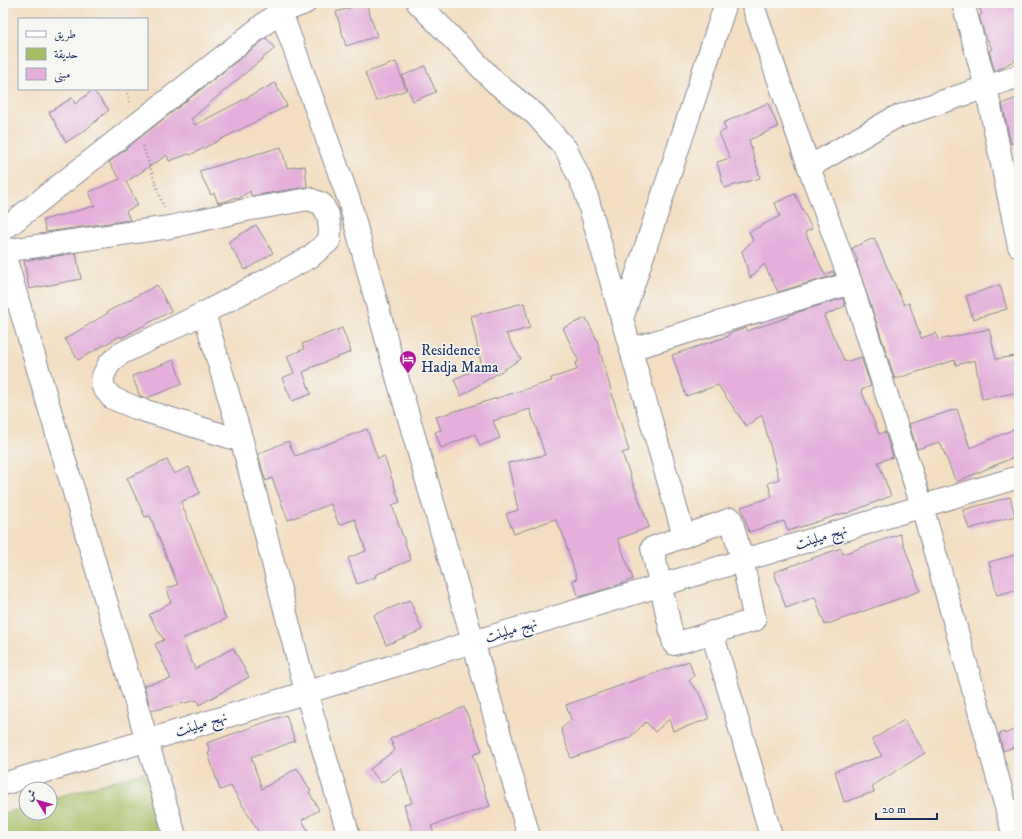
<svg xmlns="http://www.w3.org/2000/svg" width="1022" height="839" font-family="'IM FELL DW Pica',Amiri,serif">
	<rect width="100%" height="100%" fill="#f6f6f2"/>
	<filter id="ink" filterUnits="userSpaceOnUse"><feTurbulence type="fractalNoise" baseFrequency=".025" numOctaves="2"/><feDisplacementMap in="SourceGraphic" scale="8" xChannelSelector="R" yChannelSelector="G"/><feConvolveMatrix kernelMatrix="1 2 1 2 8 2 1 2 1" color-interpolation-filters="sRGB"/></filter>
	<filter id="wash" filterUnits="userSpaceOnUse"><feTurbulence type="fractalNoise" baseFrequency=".012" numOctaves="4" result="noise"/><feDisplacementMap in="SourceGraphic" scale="16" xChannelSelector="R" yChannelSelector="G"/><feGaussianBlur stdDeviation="0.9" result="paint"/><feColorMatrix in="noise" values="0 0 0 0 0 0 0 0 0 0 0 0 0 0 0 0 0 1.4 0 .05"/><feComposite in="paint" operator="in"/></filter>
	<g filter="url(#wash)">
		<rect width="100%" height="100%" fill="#f3dec1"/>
		<path fill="#a5bd63" stroke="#607660" d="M144,772L163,836H3V813L26,807V813H50V799Z"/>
		<g id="blocks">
			<g fill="#e4afdb">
				<path d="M366,3L377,36L346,46L336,12Z"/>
				<path d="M977,3H1016L1019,10V58L995,71L989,51L992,49L984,33L979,16L982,14Z"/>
				<path d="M266,38L275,48L191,119L195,125L275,83L287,106L190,155L189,154L169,161L167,155L126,182L138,205L126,211L130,220L46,232L43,220L95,206L89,192L120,179L109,162Z"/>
				<path d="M396,62L406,90L376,101L365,73Z"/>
				<path d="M425,66L436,92L413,101L402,76Z"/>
				<path d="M93,90L109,110L84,131L66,142L49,112L72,98L75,104Z"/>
				<path d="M1019,97V154L1014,142L1011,144L1002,104Z"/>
				<path d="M768,103L778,127L749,140L760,178L724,188L717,162L730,158L719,133L726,130L723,123Z"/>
				<path d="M281,147L287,168L305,166L307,187L251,196L250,191L238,199H237L236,197L227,201L218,203L214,193L211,195L199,171Z"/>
				<path d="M795,194L812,229L805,232L825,275L833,271L835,275L778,292L764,264L750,278L742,251L753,240L749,232L780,216L775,203Z"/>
				<path d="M256,225L273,253L245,270L228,242Z"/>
				<path d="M874,238L904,305L909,303L921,338L936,333L938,340L989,329L996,359L1015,356L1019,375V392L982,399L975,360L956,365L955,360L895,379L856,261H858L852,248Z"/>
				<path d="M76,253L81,279L29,289L24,261Z"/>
				<path d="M157,285L171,311L121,338L120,336L78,360L65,339L108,313L107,312Z"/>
				<path d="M1000,285L1007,309L973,319L966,296Z"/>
				<path d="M843,298L845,306L824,316L845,362L861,357L871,386L861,390L879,434L885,432L893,457L878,462L891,496L845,514L844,513L788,531L784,521L749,532L741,507L772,497L768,483L779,479L762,415L746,426L718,385L686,396L672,355L729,336L728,334L746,328L747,331L789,317V315Z"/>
				<path d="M524,303L530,328L506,334L521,359L461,396L454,379L482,367L471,316Z"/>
				<path d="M586,318L597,340L614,401L629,451L622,453L649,527L618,539L633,579L615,586L579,597L572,580L577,579L562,532L555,519L514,534L506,514L518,510L508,463L545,455L530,409L493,421L500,438L480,446L475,434L441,448L435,432L441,430L436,417L552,381L551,378L577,370L575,363L579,362L563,328Z"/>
				<path d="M342,328L351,352L310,368V369L303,372L311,394L292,401L282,378L294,373L287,356L304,349L302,344Z"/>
				<path d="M174,360L182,384L147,398L140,396L132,376Z"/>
				<path d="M957,409L970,448L1019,427V455L956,482L940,442L917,449L909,424Z"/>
				<path d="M367,429L378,459L384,456L400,502L392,505L411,560L375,575L376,577L357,584L348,558L366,551L355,519L339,525L331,504L288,520L272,478L266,481L264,476L258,454L288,441L295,456Z"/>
				<path d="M167,460L174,474L189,467L200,493L181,502L210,575L211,574L221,607L226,619L182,639L195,669L233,648L249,677L199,705L197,700L151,711L144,685L171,679L155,644L164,640L149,615L171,602L167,588L178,585L150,516L145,517L127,478Z"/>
				<path d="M1010,497L1015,516L969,529L963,510Z"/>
				<path d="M900,534L920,591L825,625L815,597L786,608L774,572L841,548L843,554Z"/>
				<path d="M1019,554V589L997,595L989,562Z"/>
				<path d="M410,600L422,630L386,645L374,615Z"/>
				<path d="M689,661L694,676L689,681L699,693L709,719L673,731L669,719L655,732L646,722L629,738L571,758L561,729L571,720L566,705Z"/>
				<path d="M464,707L482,751L473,755L490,806L431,826L435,836H414L404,805L412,803L401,768L381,783L370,769L395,750L390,739Z"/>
				<path d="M286,715L295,741L251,757L262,789L297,768L311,791L309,792L319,810L302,820L311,836H261L231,786L220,790L208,753L210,752L207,743Z"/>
				<path d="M904,720L925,753L872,786L874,792L844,802L835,771L882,756L872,740Z"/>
				<path d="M1019,728V745L1003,751L999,734L1004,732V734Z"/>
			</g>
		</g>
	</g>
	<g filter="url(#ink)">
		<use href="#blocks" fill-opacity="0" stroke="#878690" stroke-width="1"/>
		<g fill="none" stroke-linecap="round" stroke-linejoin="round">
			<defs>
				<g id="minor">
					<path d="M418,3L496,83L535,114L566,149L585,190L622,319"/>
					<path d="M752,3L809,167"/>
					<path d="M963,3L986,87L1019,246"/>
					<path d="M281,12L349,200L389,349L529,836"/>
					<path d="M3,230L278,13L305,3"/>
					<path d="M3,250L175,836"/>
					<path d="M3,251L170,227L246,210L309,199L322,204L328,215L330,230L329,241L310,257L204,313L120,354L109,364L103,376V387L112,398L136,408L242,441"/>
					<path d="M204,313L242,441L306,692L349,836"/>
					<path d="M631,349L851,283"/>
					<path d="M731,519L742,560L755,620L674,644L652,548Z"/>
					<path d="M684,536L622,319L726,3"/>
					<path d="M712,632L771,836"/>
					<path d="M3,784L1019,477"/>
					<path d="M1014,836L922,506L851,283L809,167L894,118L1019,76"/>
				</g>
			</defs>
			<use href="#minor" stroke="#878690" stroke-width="24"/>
			<g stroke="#878690" stroke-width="2.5" stroke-dasharray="1 3" stroke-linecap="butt">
				<path d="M127,89L130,103"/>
				<path d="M143,146L164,208"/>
			</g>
			<use href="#minor" stroke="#fff" stroke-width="22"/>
		</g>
	</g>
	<defs>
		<symbol id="hotel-pin" viewBox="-11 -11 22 30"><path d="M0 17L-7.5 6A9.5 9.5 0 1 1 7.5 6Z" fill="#b5179e" stroke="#f6f6f2"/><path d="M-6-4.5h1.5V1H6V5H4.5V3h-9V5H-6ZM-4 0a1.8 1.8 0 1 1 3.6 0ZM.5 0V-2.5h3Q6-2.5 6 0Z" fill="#fff"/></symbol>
	</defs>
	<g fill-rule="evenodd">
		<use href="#hotel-pin" x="398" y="349" width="20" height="27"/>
	</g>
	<g text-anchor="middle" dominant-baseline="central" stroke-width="3" stroke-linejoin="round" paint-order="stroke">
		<g font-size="15" fill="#1b2f5e" stroke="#f6f6f2" text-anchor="start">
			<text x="421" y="350">Residence<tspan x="421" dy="17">Hadja Mama</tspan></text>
		</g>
		<g font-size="15" fill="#1b2f5e" stroke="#f6f6f2">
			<text transform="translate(821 537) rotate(-17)">نهج ميلينت</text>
			<text transform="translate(511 630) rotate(-17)">نهج ميلينت</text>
			<text transform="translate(201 724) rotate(-17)">نهج ميلينت</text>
		</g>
	</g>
	<rect width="1022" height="839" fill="none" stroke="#f6f6f2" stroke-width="16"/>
	<rect x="18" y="18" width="130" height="72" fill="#f6f6f2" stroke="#9ea6b7"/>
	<rect x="26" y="31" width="20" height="6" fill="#ffffff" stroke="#9ea6b7"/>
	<text x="54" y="38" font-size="12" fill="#1b2f5e">طريق</text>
	<rect x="26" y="48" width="20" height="12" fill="#a5bd63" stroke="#9ea6b7"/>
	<text x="54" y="58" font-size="12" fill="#1b2f5e">حديقة</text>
	<rect x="26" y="68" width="20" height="12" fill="#e4afdb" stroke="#9ea6b7"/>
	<text x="54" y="78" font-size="12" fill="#1b2f5e">مبنى</text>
	<g transform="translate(38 801) rotate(307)"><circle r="19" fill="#f6f6f2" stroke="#9ea6b7"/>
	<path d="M0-3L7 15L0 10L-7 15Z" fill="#b5179e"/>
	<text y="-6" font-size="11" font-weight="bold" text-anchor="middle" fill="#1b2f5e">ش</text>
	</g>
	<path d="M876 813v6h61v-6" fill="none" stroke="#1b2f5e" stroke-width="2"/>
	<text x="882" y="813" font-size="12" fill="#1b2f5e" stroke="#f6f6f2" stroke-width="3" paint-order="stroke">20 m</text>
</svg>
